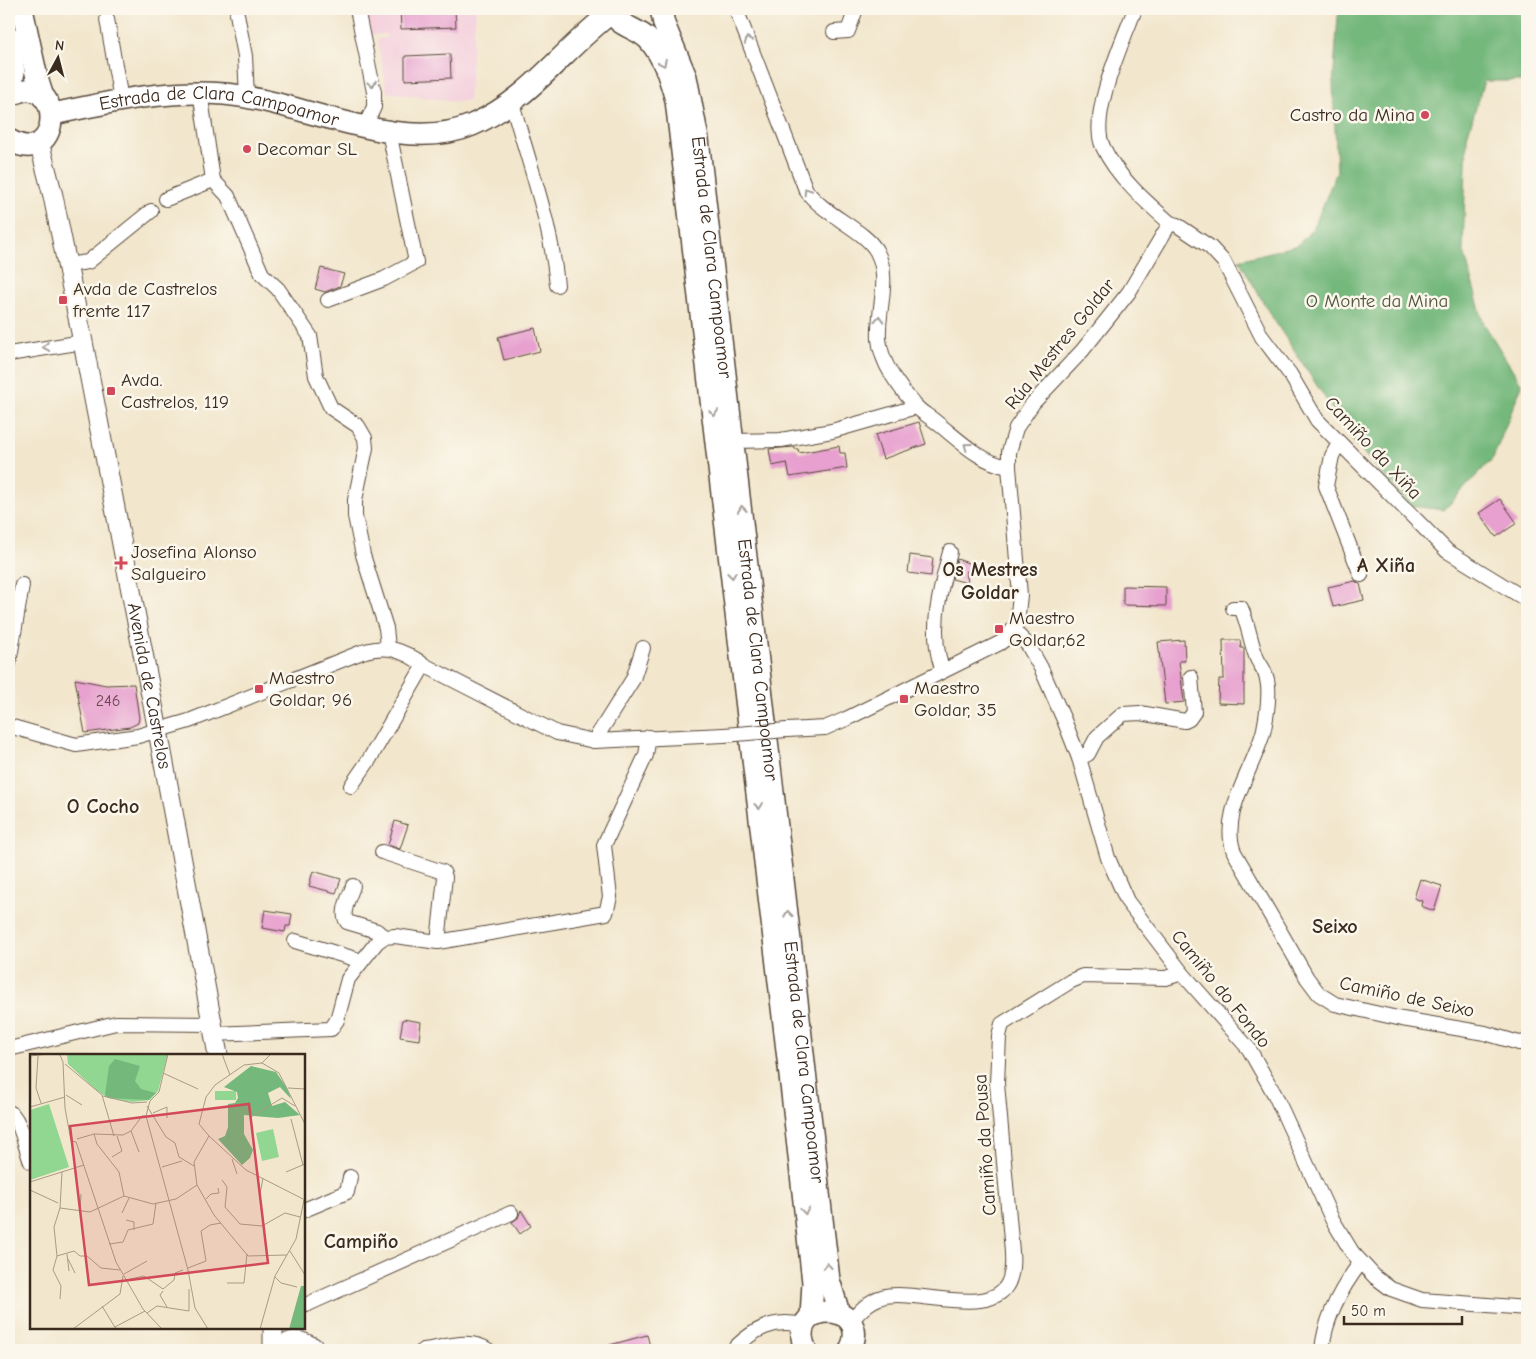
<svg xmlns="http://www.w3.org/2000/svg" width="1536" height="1359" font-family="'Comic Neue',sans-serif">
	<rect width="100%" height="100%" fill="#fbf7ec"/>
	<filter id="ink" filterUnits="userSpaceOnUse"><feTurbulence type="fractalNoise" baseFrequency=".02" numOctaves="2"/><feDisplacementMap in="SourceGraphic" scale="10" xChannelSelector="R" yChannelSelector="G"/><feConvolveMatrix kernelMatrix="1 2 1 2 8 2 1 2 1" color-interpolation-filters="sRGB"/></filter>
	<filter id="wash" filterUnits="userSpaceOnUse"><feTurbulence type="fractalNoise" baseFrequency=".0096" numOctaves="4" result="noise"/><feDisplacementMap in="SourceGraphic" scale="20" xChannelSelector="R" yChannelSelector="G"/><feGaussianBlur stdDeviation="1.12" result="paint"/><feColorMatrix in="noise" values="0 0 0 0 0 0 0 0 0 0 0 0 0 0 0 0 0 1.4 0 .05"/><feComposite in="paint" operator="in"/></filter>
	<g filter="url(#wash)">
		<rect width="100%" height="100%" fill="#f2e6cc"/>
		<path fill="#f4cfdd" d="M360,9H476L468,101L456,102L387,92L377,39L386,38V34L370,35L364,30Z"/>
		<path fill="#74b87b" stroke="#58714c" d="M1342,9H1527V81H1484L1467,137L1463,248L1483,322L1522,385L1493,458L1444,510L1411,506L1356,445L1270,314L1239,260L1298,245L1314,227L1337,171L1333,84L1338,16Z"/>
		<g id="blocks">
			<g fill="#e7a0cf">
				<path d="M400,9H455L456,27L401,29Z"/>
				<path d="M450,54L451,78L405,80V56Z"/>
				<path d="M321,268L344,274L340,286L325,292L315,289Z"/>
				<path d="M535,328L540,351L504,360L498,337Z"/>
				<path d="M919,422L926,444L883,459L875,435Z"/>
				<path d="M839,446L840,453H845L847,468L790,477L787,463L772,466L769,449L794,447L795,449H798L799,453Z"/>
				<path d="M1500,499L1517,523L1496,537L1479,513Z"/>
				<path d="M910,555L933,558L931,576L908,573Z"/>
				<path d="M957,559L974,565L966,572L968,583L952,579Z"/>
				<path d="M1355,581L1360,584L1364,600L1333,607L1328,587Z"/>
				<path d="M1123,586L1166,587V606L1123,605Z"/>
				<path d="M1184,640L1185,661H1179L1184,702L1165,704L1158,642Z"/>
				<path d="M1223,640H1240L1241,648H1244V704L1218,703L1219,679H1224Z"/>
				<path d="M75,679L106,685L134,684L139,718L138,723L130,727L85,733Z"/>
				<path d="M395,821L408,825L400,849L388,845Z"/>
				<path d="M313,871L341,879L336,893L309,886Z"/>
				<path d="M1420,879L1442,886L1434,911L1421,906L1422,901L1414,898Z"/>
				<path d="M265,910L292,914L290,926H286L285,932L262,928Z"/>
				<path d="M403,1019L421,1022L419,1040L400,1037Z"/>
				<path d="M521,1210L531,1226L520,1234L512,1222L518,1218Z"/>
				<path d="M647,1335L651,1350H607L606,1346Z"/>
			</g>
		</g>
	</g>
	<g filter="url(#ink)">
		<use href="#blocks" fill-opacity="0" stroke="#564638" stroke-width="1"/>
		<g fill="none" stroke-linecap="round" stroke-linejoin="round">
			<defs>
				<g id="street">
					<path d="M357,9L374,92V107L364,128"/>
					<path d="M736,9L806,190C823,215 866,230 877,252C891,279 877,310 879,339C881,364 899,387 915,405C920,412 929,416 936,422C958,439 981,463 1009,467"/>
					<path d="M237,14L245,56L247,97"/>
					<path d="M107,19L121,100"/>
					<path d="M834,32L848,31L856,9"/>
					<path d="M200,92L213,180L228,196L262,274L278,289L310,336L316,376L331,408L358,426L365,438L366,448L355,500V516L363,555L386,628L388,647"/>
					<path d="M512,103C529,163 551,223 557,285"/>
					<path d="M166,199L213,180"/>
					<path d="M1170,223L1177,225L1210,247L1224,262L1262,337L1290,374L1317,420L1447,551L1527,600"/>
					<path d="M67,265L88,262L151,211"/>
					<path d="M328,300L384,279L416,262L389,132"/>
					<path d="M9,354L83,342"/>
					<path d="M734,441L781,440L832,431L916,407"/>
					<path d="M1339,443L1332,456L1326,486L1361,575"/>
					<path d="M1233,608H1241C1248,623 1250,640 1256,656C1258,663 1264,668 1266,676C1271,690 1267,714 1264,729C1255,768 1219,812 1234,852L1307,978L1319,994L1335,1004L1402,1019L1485,1033L1519,1043L1527,1042"/>
					<path d="M1013,630L1028,645L1041,668L1064,720L1079,758L1108,858L1127,901L1182,973L1249,1049L1275,1095L1332,1219L1352,1252L1375,1277L1391,1289L1422,1300L1527,1308"/>
					<path d="M9,663L22,585"/>
					<path d="M943,671C928,632 940,591 950,552"/>
					<path d="M9,726L76,745L138,736L189,721L362,652C387,644 403,650 424,665L557,733L594,741L724,735"/>
					<path d="M787,730L825,728L846,719L1000,643L1008,637L1017,623L1020,595L1009,467V452L1016,428L1033,403L1082,351L1129,292L1170,223C1146,202 1117,177 1103,147C1088,116 1123,41 1135,9"/>
					<path d="M594,741L633,679L643,648"/>
					<path d="M1079,758L1088,754L1097,737L1123,714L1140,713L1185,721L1189,719L1194,712L1191,677"/>
					<path d="M351,786L369,760L424,665"/>
					<path d="M382,852L443,872L445,877L438,942"/>
					<path d="M353,886C350,896 340,912 347,922L377,931L384,937"/>
					<path d="M295,941L362,961"/>
					<path d="M213,1034L331,1029L337,1020L348,979L377,942L384,937L395,936L438,942L606,913L610,897L604,845L646,755L649,737"/>
					<path d="M9,1049L116,1023L211,1024"/>
					<path d="M9,1112C20,1116 26,1151 31,1162"/>
					<path d="M304,1210L347,1192L350,1177"/>
					<path d="M308,1304L511,1213"/>
					<path d="M850,1322C859,1312 868,1301 882,1297C913,1287 998,1322 1010,1278C1014,1266 1012,1252 1011,1240L997,1084L999,1036L1002,1024L1071,981L1083,976L1166,978L1182,973"/>
					<path d="M423,1350C443,1348 470,1337 488,1350"/>
					<path d="M733,1350C753,1329 776,1317 805,1326"/>
					<path d="M1322,1350C1325,1318 1341,1288 1361,1262"/>
				</g>
				<g id="secondary">
					<path id="s1" d="M39,142L53,196L83,342L158,731L218,1055"/>
					<path d="M273,1328V1350"/>
					<path d="M286,1344C296,1338 303,1342 313,1347"/>
				</g>
				<g id="primary">
					<path d="M22,9L37,78L43,97"/>
					<path d="M611,9C616,27 637,27 649,40C664,57 670,79 676,100L792,1093L813,1282L811,1317"/>
					<path id="s2" d="M661,9L664,24L686,77L698,139L829,1280L839,1313"/>
					<path d="M9,38L14,72L9,95"/>
					<path d="M9,96C65,64 65,172 9,140"/>
					<path id="s3" d="M53,114C110,102 166,89 224,94C299,100 400,156 472,125C530,100 563,49 612,12"/>
					<path d="M806,1350C782,1299 875,1300 850,1350"/>
				</g>
			</defs>
			<use href="#street" stroke="#564638" stroke-width="16"/>
			<use href="#secondary" stroke="#564638" stroke-width="21"/>
			<use href="#primary" stroke="#564638" stroke-width="24"/>
			<use href="#street" stroke="#fff" stroke-width="14"/>
			<use href="#secondary" stroke="#fff" stroke-width="19"/>
			<use href="#primary" stroke="#fff" stroke-width="21"/>
			<defs>
				<path id="street-bridge" d="M724,735L787,730"/>
			</defs>
			<use href="#street-bridge" stroke="#564638" stroke-width="16" stroke-linecap="butt"/>
			<use href="#street-bridge" stroke="#fff" stroke-width="14"/>
		</g>
		<defs><path id="oneway-chevron" d="M-2-3.5L2.5 0L-2 3.5" fill="none" stroke-width="1.6" stroke-linecap="round" stroke-linejoin="round" transform="scale(1.25)"/></defs>
		<g stroke="#a79f9a">
			<use href="#oneway-chevron" transform="translate(748 40) rotate(-112)"/>
			<use href="#oneway-chevron" transform="translate(663 63) rotate(64)"/>
			<use href="#oneway-chevron" transform="translate(372 84) rotate(79)"/>
			<use href="#oneway-chevron" transform="translate(807 191) rotate(-122)"/>
			<use href="#oneway-chevron" transform="translate(879 319) rotate(-87)"/>
			<use href="#oneway-chevron" transform="translate(46 347) rotate(171)"/>
			<use href="#oneway-chevron" transform="translate(714 413) rotate(83)"/>
			<use href="#oneway-chevron" transform="translate(967 446) rotate(-144)"/>
			<use href="#oneway-chevron" transform="translate(742 509) rotate(-96)"/>
			<use href="#oneway-chevron" transform="translate(732 575) rotate(83)"/>
			<use href="#oneway-chevron" transform="translate(759 806) rotate(83)"/>
			<use href="#oneway-chevron" transform="translate(788 914) rotate(-96)"/>
			<use href="#oneway-chevron" transform="translate(805 1211) rotate(84)"/>
			<use href="#oneway-chevron" transform="translate(827 1266) rotate(-96)"/>
		</g>
	</g>
	<g fill="#d1495b" stroke="#fbf7ec" stroke-width="2">
		<circle cx="1425" cy="115" r="5"/>
		<circle cx="247" cy="149" r="5"/>
		<rect x="58" y="295" width="10" height="10" rx="2.5"/>
		<rect x="106" y="386" width="10" height="10" rx="2.5"/>
		<path d="M118.5 555.5h5v5h5v5h-5v5h-5v-5h-5v-5h5z"/>
		<rect x="994" y="624" width="10" height="10" rx="2.5"/>
		<rect x="254" y="684" width="10" height="10" rx="2.5"/>
		<rect x="899" y="694" width="10" height="10" rx="2.5"/>
	</g>
	<g text-anchor="middle" dominant-baseline="central" stroke-width="5" stroke-linejoin="round" paint-order="stroke">
		<g font-size="16" fill="#66484a">
			<text x="108" y="701">246</text>
		</g>
		<g font-size="19" fill="#3b2a1e" stroke="#fbf7ec">
			<text stroke="none"><textPath href="#s3" startOffset="169">Estrada de Clara Campoamor</textPath></text>
			<text stroke="none"><textPath href="#s2" startOffset="255">Estrada de Clara Campoamor</textPath></text>
			<text transform="translate(1060 344) rotate(-51)">Rúa Mestres Goldar</text>
			<text transform="translate(1373 448) rotate(47)">Camiño da Xiña</text>
			<text stroke="none"><textPath href="#s2" startOffset="660">Estrada de Clara Campoamor</textPath></text>
			<text stroke="none"><textPath href="#s1" startOffset="555">Avenida de Castrelos</textPath></text>
			<text transform="translate(1221 989) rotate(51)">Camiño do Fondo</text>
			<text transform="translate(1407 997) rotate(12)">Camiño de Seixo</text>
			<text stroke="none"><textPath href="#s2" startOffset="1065">Estrada de Clara Campoamor</textPath></text>
			<text transform="translate(985 1145) rotate(-94)">Camiño da Pousa</text>
		</g>
		<g font-size="19" fill="#3b2a1e" stroke="#fbf7ec" text-anchor="start">
			<text x="1415" y="115" text-anchor="end">Castro da Mina</text>
			<text x="257" y="149">Decomar SL</text>
			<text x="73" y="289">Avda de Castrelos<tspan x="73" dy="22">frente 117</tspan></text>
			<text x="121" y="380">Avda.<tspan x="121" dy="22">Castrelos, 119</tspan></text>
			<text x="131" y="552">Josefina Alonso<tspan x="131" dy="22">Salgueiro</tspan></text>
			<text x="1009" y="618">Maestro<tspan x="1009" dy="22">Goldar,62</tspan></text>
			<text x="269" y="678">Maestro<tspan x="269" dy="22">Goldar, 96</tspan></text>
			<text x="914" y="688">Maestro<tspan x="914" dy="22">Goldar, 35</tspan></text>
		</g>
		<g font-size="19" fill="#50553b" stroke="#fbf7ec">
			<text x="1377" y="301">O Monte da Mina</text>
		</g>
		<g font-size="20" font-weight="bold" fill="#3b2a1e" stroke="#fbf7ec">
			<text x="1386" y="565">A Xiña</text>
			<text x="990" y="569">Os Mestres<tspan x="990" dy="23">Goldar</tspan></text>
			<text x="103" y="806">O Cocho</text>
			<text x="1335" y="926">Seixo</text>
			<text x="361" y="1241">Campiño</text>
		</g>
	</g>
	<g transform="translate(30 1054)">
		<rect width="275" height="275" fill="#f2e6cc"/>
		<path d="M37,0H138L128,37L120,46L102,48L78,44L66,36L38,10ZM185,37H206V46H185ZM19,50L39,113L0,126V56ZM243,75L249,103L232,107L226,79Z" fill="#91d791"/>
		<path d="M85,5L110,12L105,27L111,35L126,39L118,46L78,44L75,41L79,12ZM221,12L246,18L257,34L261,45L250,33L238,39L242,52L255,48L270,61L248,64L214,61V80L223,96L220,104L212,111L188,85L195,82L198,73V50L205,49L208,44L207,38L194,33ZM271,232H275V275H259Z" fill="#74b87b"/>
		<path fill="none" stroke="#a99b86" stroke-width="1" d="M192,0L200,21M30,1L33,8L35,54L41,87L46,88M0,2L18,0M8,2L6,34L11,49M232,9L249,19L275,70M35,10L72,41L84,82M133,19L168,35M258,34L275,35M36,41L52,51M73,42L102,49L117,48M117,52L136,83L145,89L149,103L164,112M0,53L35,43M123,59L137,53V64M116,62L120,47L129,38L138,0M221,63L252,44L265,52M261,65L273,111M101,77L109,98M64,80L67,90L89,118L94,142M179,82L216,116L273,145M47,85L64,80L93,81L101,77L112,62H116L158,216L165,254L178,275M46,88L86,208L113,255L132,275M82,103L92,97L87,82M202,105L207,120M132,113L152,107M32,118L30,154L24,173L27,202L44,197L50,202H57L71,214L90,216M256,118L275,110M192,126L197,133L195,153L210,170L232,172L255,159L270,163M0,128L54,111M167,131L164,108L179,82L169,70L176,43L185,31L214,11L232,9L241,0M167,131L184,161L218,202L257,201M0,136L28,149M230,140L233,124M176,145L181,140L189,139L188,134M30,154L60,158L94,142L123,150L146,145L167,131M50,157L51,140M92,159L99,144M96,166L104,168V176M79,190L93,188L98,176L123,170L126,149M260,197L275,221M37,200L39,217M27,202L23,216L31,232L30,245M38,205L45,219M158,214L176,207L171,177L180,171L191,169M94,220L117,207M245,223L251,229L267,233M96,226L114,222L133,235L144,226L145,219L153,216M197,229H214L217,200M133,237L130,241L137,253M72,252L86,275M117,259L127,252L159,257V235M85,273L115,257M43,275L90,240L93,222M230,275L245,222L266,185L275,141"/>
		<path fill="#d1495b" fill-opacity="0.15" stroke="#d1495b" stroke-width="2.5" d="M219,50L238,209L59,231L40,72Z"/>
		<rect width="275" height="275" fill="none" stroke="#3b2a1e" stroke-width="2.5"/>
	</g>
	<rect width="1536" height="1359" fill="none" stroke="#fbf7ec" stroke-width="30"/>
	<g transform="translate(58 58) rotate(7)" stroke="#fbf7ec" stroke-width="4" paint-order="stroke">
	<path d="M0-4L9 19L0 12L-9 19Z" fill="#3b2a1e"/>
	<text y="-8" font-size="14" font-weight="bold" text-anchor="middle" fill="#3b2a1e">N</text>
	</g>
	<path d="M1344 1316v8h118v-8" fill="none" stroke="#3b2a1e" stroke-width="2.5"/>
	<text x="1351" y="1316" font-size="15" fill="#3b2a1e" stroke="#fbf7ec" stroke-width="4" paint-order="stroke">50 m</text>
</svg>
